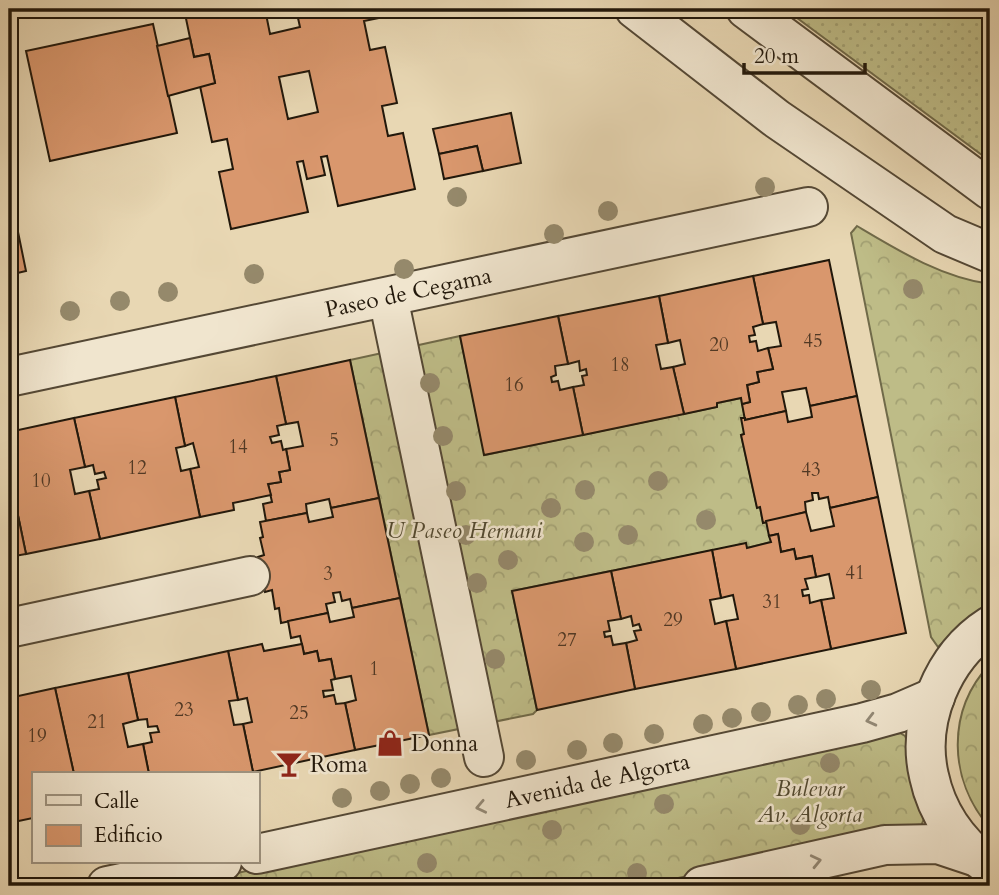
<svg xmlns="http://www.w3.org/2000/svg" width="999" height="895" font-family="Cardo,serif">
	<defs>
		<pattern id="grass-dots" width="8" height="8" patternUnits="userSpaceOnUse" patternTransform="scale(1.75)"><rect width="8" height="8" fill="#bebc87"/><path d="M2 2h.1M6 6h.1" fill="none" stroke="#a3a173" stroke-width="1.8" stroke-linecap="round"/></pattern>
		<pattern id="forest-crowns" width="20" height="18" patternUnits="userSpaceOnUse" patternTransform="scale(1.75)"><rect width="20" height="18" fill="#bebc87"/><path d="M2 6a3 3 0 1 1 6 0M12 15a3 3 0 1 1 6 0" fill="none" stroke="#a3a173"/></pattern>
	</defs>
	<rect width="100%" height="100%" fill="#e8d7b3"/>
	<filter id="stains"><feTurbulence type="fractalNoise" baseFrequency=".00286" numOctaves="4"/><feColorMatrix values="0 0 0 0 .2 0 0 0 0 .09 0 0 0 0 .02 0 0 0 .5 -.17"/></filter>
	<radialGradient id="worn" r=".72"><stop offset=".6" stop-color="#630" stop-opacity="0"/><stop offset="1" stop-color="#630" stop-opacity=".3"/></radialGradient>
	<path fill="url(#grass-dots)" stroke="#706a49" stroke-width="2" d="M785,9H990V161Z"/>
	<g fill="url(#forest-crowns)" stroke="#706a49" stroke-width="2">
		<path d="M857,226C899,251 941,277 990,284V606L969,618L938,647L931,637L851,233Z"/>
		<path d="M460,336L485,455L717,407V403L741,398L745,418L744,434L741,435L757,507H760L763,523L767,522L771,542L747,548L745,544L512,591L537,710L533,714L429,735L350,360Z"/>
		<path d="M990,664V828C948,780 946,711 990,664Z"/>
		<path d="M900,733L905,736L908,742L924,819L921,826L641,886H176Z"/>
	</g>
	<g fill="#d9976d" stroke="#22180b" stroke-width="2" fill-rule="evenodd">
		<path d="M184,9H265L270,34L300,27L296,9H377L379,18L364,21L370,50L385,47L397,103L382,106L388,136L403,133L415,189L338,206L327,156L321,157L325,175L307,179L303,161L297,162L308,212L231,229L219,172L233,169L227,139L212,142L200,86L215,83L209,54L194,57ZM309,71L318,112L288,119L279,77Z"/>
		<path d="M153,24L177,133L50,161L26,51Z"/>
		<path d="M190,38L194,57L209,54L215,83L168,96L157,46Z"/>
		<path d="M511,113L521,163L483,171L477,146L439,154L433,129Z"/>
		<path d="M477,146L483,171L444,179L439,154Z"/>
		<path d="M9,188L26,271L9,275Z"/>
		<path d="M829,260L857,396L810,406L806,388L782,392L786,411L745,420L742,404L750,402L747,385L759,382L757,372L773,369L768,348L781,346L776,322L763,324L753,276Z"/>
		<path d="M753,276L763,324L753,327L755,335L749,336L750,342L756,341L758,351L768,348L773,369L757,372L759,382L747,385L750,402L742,404L741,398L717,403V407L684,414L673,367L685,364L680,340L668,343L659,296Z"/>
		<path d="M659,296L668,343L656,345L661,369L673,367L684,414L583,435L573,387L584,385L582,376L587,375L586,369L580,371L579,361L568,364L558,316Z"/>
		<path d="M558,316L568,364L555,366L556,375L551,377L552,382L558,381L560,390L573,387L583,435L484,455L460,336Z"/>
		<path d="M350,360L379,498L331,508L329,499L306,504L307,513L266,521L263,504L272,502L268,484L281,482L279,472L290,470L286,449L303,446L298,422L286,424L276,376Z"/>
		<path d="M276,376L286,424L277,426L279,435L270,437L272,443L281,441L283,450L286,449L290,470L279,472L281,482L268,484L271,495L233,503L234,510L200,517L190,469L199,467L193,443L185,446L175,397Z"/>
		<path d="M857,396L878,497L830,508L828,497L819,499L818,493H812L813,500L805,502L806,512L763,523L760,507L757,508L741,435L744,434L741,418H745V420L786,411L788,422L812,417L810,406Z"/>
		<path d="M175,397L185,446L176,448L181,471L190,469L200,517L100,539L89,491L99,489L97,480L106,478L104,472L95,474L93,465L85,467L74,418Z"/>
		<path d="M74,418L85,467L70,470L75,494L89,491L100,539L26,554L9,472V432Z"/>
		<path d="M9,472L26,554L9,557Z"/>
		<path d="M878,497L906,633L831,649L821,600L834,598L829,574L816,577L812,556L796,559L794,549L781,552L778,534L769,536L766,521L806,512L811,531L834,526L830,508Z"/>
		<path d="M379,498L400,598L352,608L350,599L342,601L340,592L333,593L335,602L326,604L328,613L281,623L279,608L275,609L272,590L265,592L258,557L264,555L260,538L263,537L260,522L307,513L309,522L333,517L331,508Z"/>
		<path d="M778,534L781,552L794,549L796,559L812,556L816,577L805,579L808,589L802,590L803,596L809,595L810,603L821,600L831,649L736,669L726,621L738,619L733,595L721,598L712,550L746,543L747,548L771,542L769,536Z"/>
		<path d="M712,550L721,598L710,600L715,624L726,621L736,669L635,689L626,643L637,640L634,631L641,630L639,624L633,626L631,616L621,619L611,571Z"/>
		<path d="M611,571L621,619L608,621L610,631L604,632L605,637L611,636L613,645L626,643L635,689L537,710L512,591Z"/>
		<path d="M400,598L429,735L355,750L345,703L356,700L351,676L335,679L331,659L319,661L317,651L304,654L300,636L291,638L288,621L328,613L330,622L354,617L352,608Z"/>
		<path d="M262,644L264,651L302,644L304,654L317,651L319,661L331,659L335,679L331,680L333,690L323,691L324,697L334,695L336,704L345,703L355,750L253,772L243,724L252,722L247,698L238,700L228,651Z"/>
		<path d="M228,651L238,700L229,701L234,725L243,724L253,772L239,774H149L143,744L152,742L150,733L159,732L157,726L148,727L147,719L138,720L128,673Z"/>
		<path d="M128,673L138,720L123,724L128,747L143,744L149,774H74L55,688Z"/>
		<path d="M55,688L74,774H33V818L9,823V698Z"/>
	</g>
	<g fill="none" stroke-linecap="round" stroke-linejoin="round">
		<defs>
			<g id="minor">
				<path d="M635,9L777,119L945,234L990,253"/>
				<path d="M746,9L990,190"/>
				<path d="M388,297L484,757"/>
				<path id="s1" d="M9,377L808,207"/>
				<path d="M990,626C943,656 916,721 929,776C937,814 960,845 990,867"/>
				<path d="M9,628L250,576"/>
				<path id="s2" d="M257,854L862,723L898,713L935,697"/>
				<path d="M107,886L222,862"/>
				<path d="M702,886L885,845L938,844L977,857"/>
			</g>
		</defs>
		<use href="#minor" stroke="#544835" stroke-width="42"/>
		<use href="#minor" stroke="#f0e5ce" stroke-width="38"/>
	</g>
	<g fill="#95896b">
		<circle cx="765" cy="187" r="10"/>
		<circle cx="457" cy="197" r="10"/>
		<circle cx="608" cy="211" r="10"/>
		<circle cx="554" cy="234" r="10"/>
		<circle cx="404" cy="269" r="10"/>
		<circle cx="254" cy="274" r="10"/>
		<circle cx="913" cy="289" r="10"/>
		<circle cx="168" cy="292" r="10"/>
		<circle cx="120" cy="301" r="10"/>
		<circle cx="70" cy="311" r="10"/>
		<circle cx="430" cy="383" r="10"/>
		<circle cx="443" cy="436" r="10"/>
		<circle cx="658" cy="481" r="10"/>
		<circle cx="585" cy="490" r="10"/>
		<circle cx="456" cy="491" r="10"/>
		<circle cx="551" cy="508" r="10"/>
		<circle cx="706" cy="520" r="10"/>
		<circle cx="466" cy="535" r="10"/>
		<circle cx="628" cy="535" r="10"/>
		<circle cx="584" cy="542" r="10"/>
		<circle cx="508" cy="560" r="10"/>
		<circle cx="477" cy="583" r="10"/>
		<circle cx="495" cy="659" r="10"/>
		<circle cx="871" cy="690" r="10"/>
		<circle cx="826" cy="699" r="10"/>
		<circle cx="798" cy="705" r="10"/>
		<circle cx="761" cy="712" r="10"/>
		<circle cx="732" cy="718" r="10"/>
		<circle cx="703" cy="724" r="10"/>
		<circle cx="654" cy="734" r="10"/>
		<circle cx="613" cy="743" r="10"/>
		<circle cx="577" cy="750" r="10"/>
		<circle cx="526" cy="760" r="10"/>
		<circle cx="830" cy="763" r="10"/>
		<circle cx="441" cy="778" r="10"/>
		<circle cx="410" cy="784" r="10"/>
		<circle cx="380" cy="791" r="10"/>
		<circle cx="342" cy="798" r="10"/>
		<circle cx="664" cy="804" r="10"/>
		<circle cx="800" cy="825" r="10"/>
		<circle cx="552" cy="830" r="10"/>
		<circle cx="427" cy="863" r="10"/>
		<circle cx="637" cy="873" r="10"/>
	</g>
	<defs><path id="oneway-chevron" d="M-2-3.5L2.5 0L-2 3.5" fill="none" stroke-width="1.6" stroke-linecap="round" stroke-linejoin="round" transform="scale(1.75)"/></defs>
	<g stroke="#938976">
		<use href="#oneway-chevron" transform="translate(871 720) rotate(166)"/>
		<use href="#oneway-chevron" transform="translate(481 807) rotate(168)"/>
		<use href="#oneway-chevron" transform="translate(816 861) rotate(-13)"/>
	</g>
	<defs>
		<symbol id="shop-bare" viewBox="-9 -9 18 18"><path d="M-5-2.5h2.3a2.7 3.5 0 0 1 5.4 0H5L5.5 6h-11ZM-1.5-2.5h3a1.5 2.3 0 0 0-3 0Z" fill="#8f2418" stroke="#f0e5ce" stroke-width="2.5" paint-order="stroke"/></symbol>
		<symbol id="bar-bare" viewBox="-9 -9 18 18"><path d="M-6-5H6L.8 .8V4.5H3.5V6h-7V4.5H-.8V.8Z" fill="#8f2418" stroke="#f0e5ce" stroke-width="2.5" paint-order="stroke"/></symbol>
	</defs>
	<g fill-rule="evenodd">
		<use href="#shop-bare" x="371" y="724" width="38" height="38"/>
		<use href="#bar-bare" x="270" y="745" width="38" height="38"/>
	</g>
	<g text-anchor="middle" dominant-baseline="central" stroke-width="5" stroke-linejoin="round" paint-order="stroke">
		<g font-size="19" fill="#503824">
			<text x="813" y="341">45</text>
			<text x="719" y="345">20</text>
			<text x="620" y="365">18</text>
			<text x="514" y="385">16</text>
			<text x="334" y="440">5</text>
			<text x="238" y="447">14</text>
			<text x="137" y="468">12</text>
			<text x="811" y="470">43</text>
			<text x="41" y="481">10</text>
			<text x="855" y="573">41</text>
			<text x="328" y="574">3</text>
			<text x="772" y="602">31</text>
			<text x="673" y="620">29</text>
			<text x="567" y="640">27</text>
			<text x="374" y="669">1</text>
			<text x="184" y="710">23</text>
			<text x="299" y="713">25</text>
			<text x="97" y="722">21</text>
			<text x="37" y="736">19</text>
		</g>
		<g font-size="23" fill="#22180b" stroke="#f0e5ce">
			<text stroke="none"><textPath href="#s1" startOffset="408">Paseo de Cegama</textPath></text>
			<text stroke="none"><textPath href="#s2" startOffset="348">Avenida de Algorta</textPath></text>
		</g>
		<g font-size="23" font-style="italic" fill="#514930" stroke="#f0e5ce">
			<text x="464" y="530">U Paseo Hernani</text>
			<text x="810" y="788">Bulevar<tspan x="810" dy="26">Av. Algorta</tspan></text>
		</g>
		<g font-size="23" fill="#22180b" stroke="#f0e5ce" text-anchor="start">
			<text x="411" y="743">Donna</text>
			<text x="310" y="764">Roma</text>
		</g>
	</g>
	<rect width="999" height="895" fill="none" stroke="#e8d7b3" stroke-width="35"/>
	<rect x="10" y="10" width="978" height="874" fill="none" stroke="#22180b" stroke-width="3.5"/>
	<rect x="18" y="18" width="964" height="860" fill="none" stroke="#22180b" stroke-width="2"/>
	<rect x="32" y="772" width="228" height="91" fill="#f0e5ce" stroke="#9e9380" stroke-width="2"/>
	<rect x="46" y="795" width="35" height="10" fill="#f0e5ce" stroke="#9e9380" stroke-width="2"/>
	<text x="94" y="808" font-size="21" fill="#22180b">Calle</text>
	<rect x="46" y="825" width="35" height="21" fill="#d9976d" stroke="#9e9380" stroke-width="2"/>
	<text x="94" y="842" font-size="21" fill="#22180b">Edificio</text>
	<path d="M744 63v10h121v-10" fill="none" stroke="#22180b" stroke-width="3.5"/>
	<text x="754" y="63" font-size="21" fill="#22180b" stroke="#f0e5ce" stroke-width="5" paint-order="stroke">20 m</text>
	<rect width="100%" height="100%" filter="url(#stains)"/>
	<rect width="100%" height="100%" fill="url(#worn)"/>
</svg>
